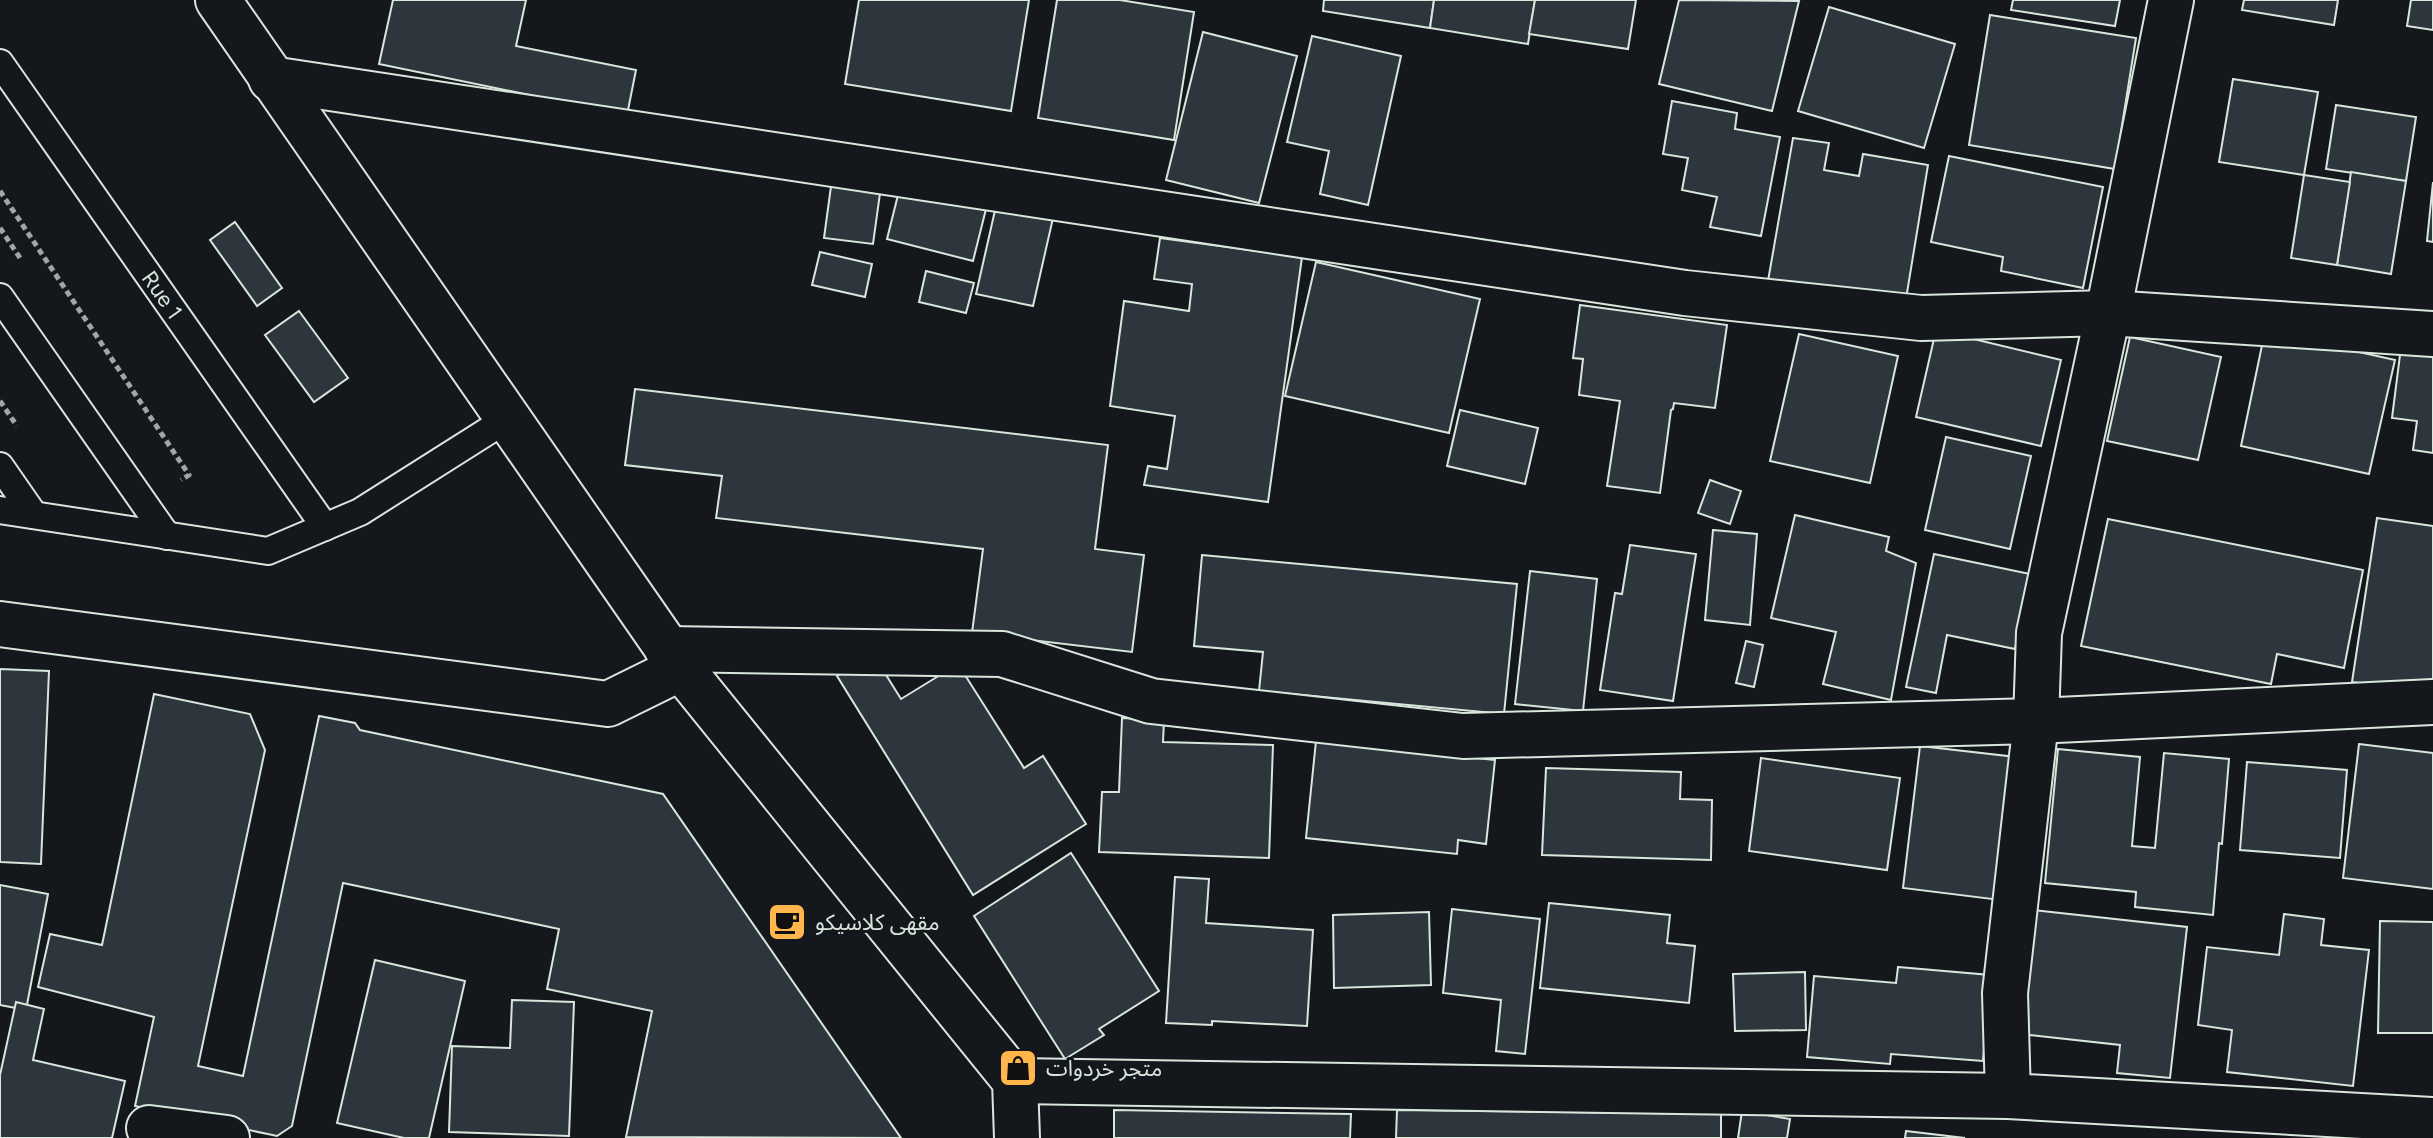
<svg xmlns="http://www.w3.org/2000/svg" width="2433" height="1138" font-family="Figtree,'Noto Sans Arabic',sans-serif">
	<rect width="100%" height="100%" fill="#14181c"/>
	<g fill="#2c363c" stroke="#d8e6dc" stroke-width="2">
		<path d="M393,0H526L516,46L636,70L627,115L379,64Z"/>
		<path d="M859,0H1029L1011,111L845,84Z"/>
		<path d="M1057,0H1120L1194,12L1174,140L1038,118Z"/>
		<path d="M1324,0H1434L1430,28L1323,11Z"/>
		<path d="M1434,0H1535L1528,44L1430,28Z"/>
		<path d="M1535,0H1636L1628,49L1529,34Z"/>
		<path d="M1679,0L1799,1L1772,111L1659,84Z"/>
		<path d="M2013,0H2120L2115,26L2011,10Z"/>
		<path d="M2244,0H2338L2334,25L2242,10Z"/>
		<path d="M2411,0H2433V30L2407,26Z"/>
		<path d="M1829,7L1955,44L1924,148L1798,111Z"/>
		<path d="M1990,15L2136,38L2115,169L1969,145Z"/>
		<path d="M1203,32L1297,56L1259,203L1166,180Z"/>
		<path d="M1312,36L1401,56L1368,205L1320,194L1329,151L1287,142Z"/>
		<path d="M2233,79L2318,92L2304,175L2219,162Z"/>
		<path d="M1672,101L1737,113L1735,129L1780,137L1761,236L1710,227L1717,197L1682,190L1688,158L1663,154Z"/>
		<path d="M2336,105L2416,117L2406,181L2326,169Z"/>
		<path d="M1793,138L1829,143L1824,170L1859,176L1863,154L1928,165L1905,305L1768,281Z"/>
		<path d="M1949,156L2103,187L2083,288L2001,271L2003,257L1931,242Z"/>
		<path d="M2351,172L2406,181L2391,274L2337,265Z"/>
		<path d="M2304,175L2350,182L2337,265L2291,258Z"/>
		<path d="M832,179L881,186L873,244L824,238Z"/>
		<path d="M2433,182V242L2427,241Z"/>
		<path d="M901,183L987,205L973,261L887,239Z"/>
		<path d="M996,206L1053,218L1033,306L976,294Z"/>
		<path d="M235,222L282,288L257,306L210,240Z"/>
		<path d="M1160,238L1302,257L1268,502L1144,485L1148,466L1167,469L1175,416L1110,406L1124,301L1189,311L1192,284L1154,279Z"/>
		<path d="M820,252L872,264L865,297L812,285Z"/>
		<path d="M1316,262L1480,299L1449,433L1285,396Z"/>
		<path d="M926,271L974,283L966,313L919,302Z"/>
		<path d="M1580,305L1727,325L1715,408L1674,403L1673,409L1671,410L1660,493L1607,486L1620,401L1579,395L1583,359L1573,358Z"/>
		<path d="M299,311L348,378L314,402L265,335Z"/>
		<path d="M1936,330L2061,360L2041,446L1916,417Z"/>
		<path d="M2265,331L2395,360L2369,474L2241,446Z"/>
		<path d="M1799,334L1898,356L1870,483L1770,461Z"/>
		<path d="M2130,337L2221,357L2198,460L2107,441Z"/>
		<path d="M2402,339L2433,343V453L2413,450L2417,421L2392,418Z"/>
		<path d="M635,389L1108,445L1095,549L1144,555L1132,652L972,633L983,549L716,518L722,476L625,465Z"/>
		<path d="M1460,410L1538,428L1525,484L1447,466Z"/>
		<path d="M1946,437L2031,456L2010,549L1925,530Z"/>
		<path d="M1710,480L1741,491L1730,524L1698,513Z"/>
		<path d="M1795,515L1889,537L1886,551L1916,563L1891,700L1823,684L1836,632L1771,618Z"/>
		<path d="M2377,518L2433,526V694L2352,682Z"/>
		<path d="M2108,519L2363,570L2344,668L2277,654L2271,684L2081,646Z"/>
		<path d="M1713,530L1757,534L1750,625L1705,620Z"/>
		<path d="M1630,545L1696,554L1673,701L1600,690L1615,593L1622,594Z"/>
		<path d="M1934,554L2030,574L2015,649L1947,635L1936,693L1906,687Z"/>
		<path d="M1202,555L1517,584L1504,714L1259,691L1263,652L1194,646Z"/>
		<path d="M1530,571L1597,579L1583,711L1515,704Z"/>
		<path d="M1746,641L1763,645L1754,687L1736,683Z"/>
		<path d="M873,654L901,699L958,664L1024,768L1043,756L1086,824L973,895L837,676Z"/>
		<path d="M0,669L49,671L41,864L0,862Z"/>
		<path d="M154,694L250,714L265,750L198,1066L243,1076L319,716L355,723L360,730L663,794L901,1138L626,1137L652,1011L547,989L559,929L343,883L292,1126L277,1136L135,1106L154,1017L38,987L50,934L102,945Z"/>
		<path d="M1122,718L1164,720L1163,742L1273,745L1269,858L1099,852L1102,792H1119Z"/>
		<path d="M1316,741L1495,760L1486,844L1458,840L1457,854L1306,838Z"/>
		<path d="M2359,744L2433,753V889L2343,878Z"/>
		<path d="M1920,746L2016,757L2000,900L1903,888Z"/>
		<path d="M2058,749L2140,757L2132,846L2155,848L2164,753L2229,759L2222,844L2219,843L2213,915L2135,907L2136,892L2045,883Z"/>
		<path d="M1761,758L1900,778L1887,870L1749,851Z"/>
		<path d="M2247,762L2347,770L2340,858L2240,850Z"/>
		<path d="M1546,768L1681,772L1680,799L1712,800L1711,860L1542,855Z"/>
		<path d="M1071,853L1159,991L1099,1029L1104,1035L1065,1059L974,916Z"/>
		<path d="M1175,877L1209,879L1206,923L1313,930L1307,1026L1212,1021V1025L1166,1023Z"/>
		<path d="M0,885L48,894L26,1010L0,1005Z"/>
		<path d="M1549,903L1670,915L1667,943L1695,946L1689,1003L1540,988Z"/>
		<path d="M1452,909L1540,919L1525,1054L1496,1051L1501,1000L1443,993Z"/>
		<path d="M2033,910L2187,927L2170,1078L2117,1073L2120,1045L2020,1034Z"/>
		<path d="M1429,912L1431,985L1334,988L1333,915Z"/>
		<path d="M2284,914L2324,919L2321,945L2369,950L2353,1086L2227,1072L2232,1030L2198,1025L2207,947L2279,955Z"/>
		<path d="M2380,921L2433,922V1033H2378Z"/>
		<path d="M375,960L465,981L429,1138H404L337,1123Z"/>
		<path d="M1898,967L1990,975L1983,1061L1891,1054L1890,1064L1807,1057L1814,976L1896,983Z"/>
		<path d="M1805,972L1806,1030L1735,1031L1733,974Z"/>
		<path d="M512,1000L574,1002L569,1136L449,1132L452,1046L510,1048Z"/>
		<path d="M16,1002L44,1009L33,1060L125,1081L112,1138H0V1075Z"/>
		<path d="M1114,1110L1351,1114L1350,1138H1114Z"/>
		<path d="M1397,1110L1721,1114V1138H1396Z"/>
		<path d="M1742,1111L1790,1119L1787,1138H1738Z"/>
		<path d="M1906,1131L1965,1138H1905Z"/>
	</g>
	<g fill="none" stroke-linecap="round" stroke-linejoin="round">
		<defs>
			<g id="service">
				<path d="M0,63L325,527"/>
				<path d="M0,297L167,536"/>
				<path d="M0,466L34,515"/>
				<path d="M0,510L268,551L360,512L507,419"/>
			</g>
			<g id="minor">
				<path d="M271,79L1685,293L1921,318L2108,313L2433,334"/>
				<path d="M0,624L608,704L681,668"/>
				<path d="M667,649L1002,654L1151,701L1463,736L2036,721L2433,702"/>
				<path d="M1015,1081L2008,1096L2433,1120"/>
				<path d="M2008,1096L2005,993L2036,721L2039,633L2108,313L2171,0"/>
				<path d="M149,1128L227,1138"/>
			</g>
			<path id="primary" d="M218,0L681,668L1015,1081L1017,1138"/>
		</defs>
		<use href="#service" stroke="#d8e6dc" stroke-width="30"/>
		<use href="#minor" stroke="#d8e6dc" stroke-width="48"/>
		<use href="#primary" stroke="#d8e6dc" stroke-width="48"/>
		<g stroke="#9da8a2" stroke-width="5" stroke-dasharray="6 4" stroke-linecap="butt">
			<path d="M0,191L189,475L181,480"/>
			<path d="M0,228L20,258"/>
			<path d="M0,401L17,426"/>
		</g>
		<use href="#service" stroke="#14181c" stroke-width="26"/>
		<use href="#minor" stroke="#14181c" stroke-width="44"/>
		<use href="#primary" stroke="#14181c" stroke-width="44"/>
	</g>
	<defs>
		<symbol id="cafe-square" viewBox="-11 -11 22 22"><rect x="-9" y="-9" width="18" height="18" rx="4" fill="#ffb74d" stroke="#14181c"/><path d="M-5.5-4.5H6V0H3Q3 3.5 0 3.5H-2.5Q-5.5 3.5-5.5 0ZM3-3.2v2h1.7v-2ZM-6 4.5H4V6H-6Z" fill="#111"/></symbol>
		<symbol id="shop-square" viewBox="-11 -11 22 22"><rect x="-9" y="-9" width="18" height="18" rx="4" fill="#ffb74d" stroke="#14181c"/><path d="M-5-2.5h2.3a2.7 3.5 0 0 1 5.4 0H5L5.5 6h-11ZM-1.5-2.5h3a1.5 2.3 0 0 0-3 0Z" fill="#111"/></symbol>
	</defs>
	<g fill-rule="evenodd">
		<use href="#cafe-square" x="765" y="900" width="44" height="44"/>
		<use href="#shop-square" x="996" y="1046" width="44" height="44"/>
	</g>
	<g text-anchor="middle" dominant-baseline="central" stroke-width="6" stroke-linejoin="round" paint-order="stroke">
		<g font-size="22" fill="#d8e6dc" stroke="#14181c">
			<text transform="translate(162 295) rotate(55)">Rue 1</text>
		</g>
		<g font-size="22" fill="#d8e6dc" stroke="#14181c" text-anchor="start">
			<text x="815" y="922">مقهى كلاسيكو</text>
			<text x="1046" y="1068">متجر خردوات</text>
		</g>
	</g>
</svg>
